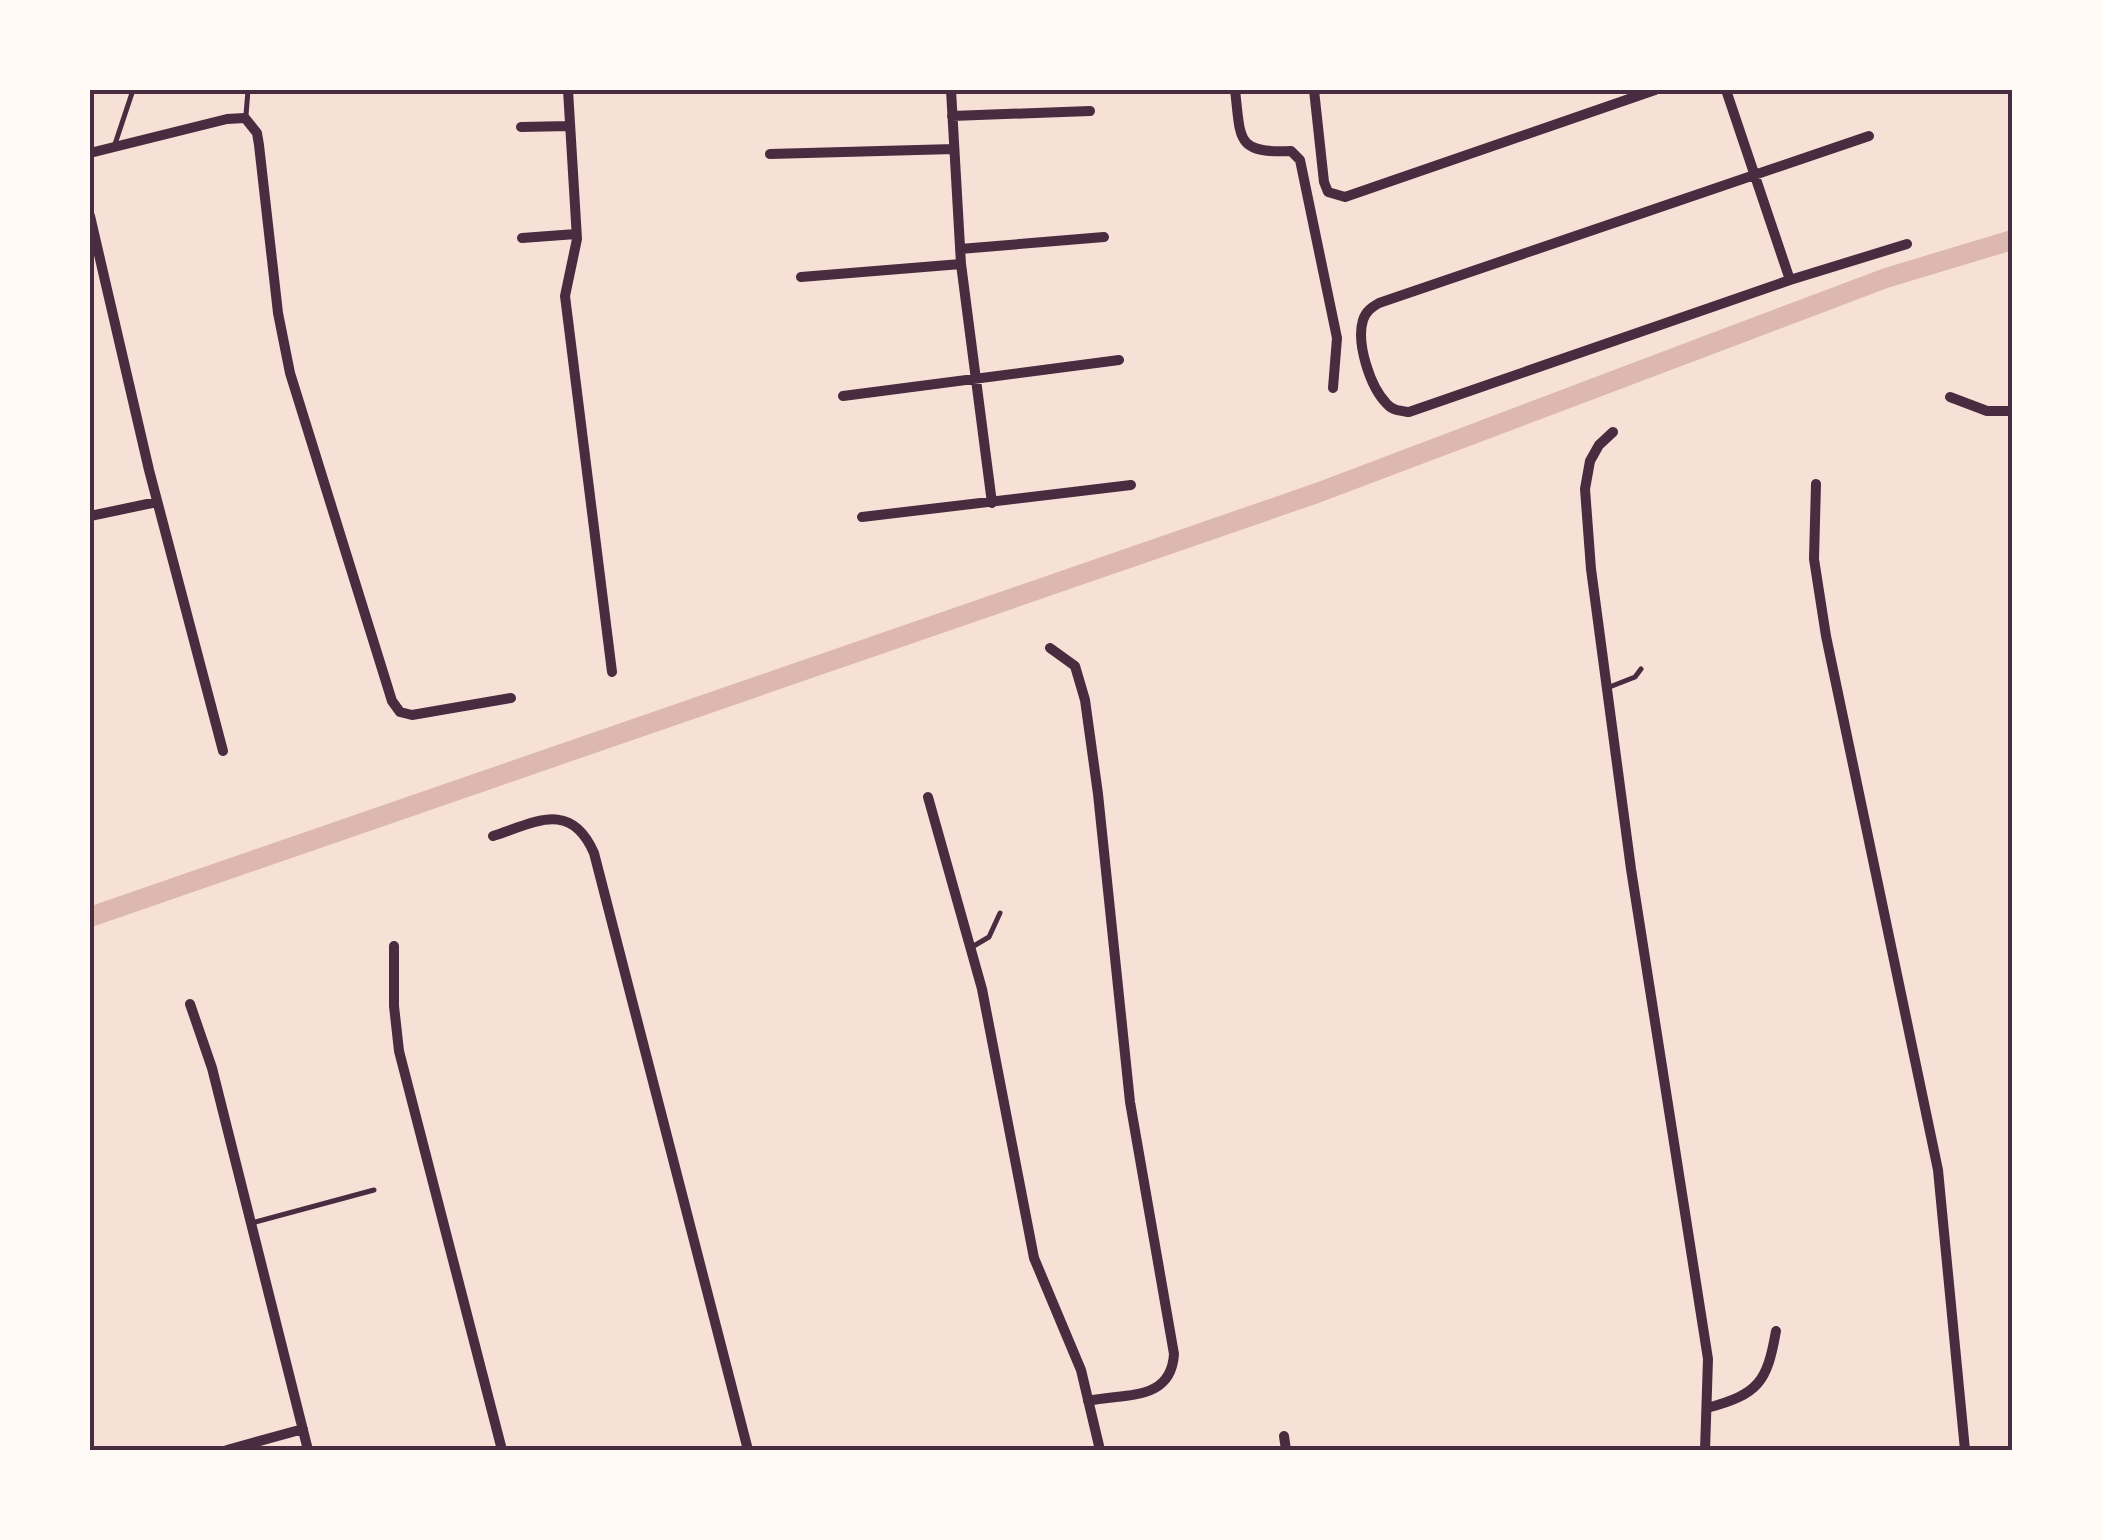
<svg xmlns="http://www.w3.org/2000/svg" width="2102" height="1540" viewBox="0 0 2102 1540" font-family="'Source Sans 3',sans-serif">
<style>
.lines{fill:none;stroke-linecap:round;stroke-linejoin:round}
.canal{stroke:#dcb8b0;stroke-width:20}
.service{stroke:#4a2c40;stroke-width:5}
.minor{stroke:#4a2c40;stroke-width:10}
.neatline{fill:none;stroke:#4a2c40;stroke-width:4}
</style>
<rect width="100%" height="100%" fill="#f7e1d7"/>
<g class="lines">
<path class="canal" d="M 90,917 L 1317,493 L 1886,278 L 2012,240"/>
<path class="service" d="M 246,115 L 248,90
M 115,144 L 133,90
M 1607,688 L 1635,677 L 1641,669
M 972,947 L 989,937 L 1000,913
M 252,1223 L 374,1190"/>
<path class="minor" d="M 568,90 L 577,239 L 565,296 L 612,672
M 951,90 L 961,264 L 992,503
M 1235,90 C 1241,139 1235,154 1291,151 L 1300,160 L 1337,338 L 1333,388
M 1314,90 L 1324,182 L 1328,192 L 1345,197 L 1655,90
M 1726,90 L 1790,280
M 952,116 L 1090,111
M 521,127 L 570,126
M 1869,136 L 1379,303 C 1372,307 1366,311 1363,320 C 1356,343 1370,387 1387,404 C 1393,411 1401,411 1409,412 L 1790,280 L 1907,244
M 90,153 L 227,119 L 245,118 L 257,133 L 259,145 L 278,313 L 290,373 L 392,701 L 400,712 L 412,715 L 511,698
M 770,154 L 954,149
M 90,216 L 149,470 L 223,751
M 522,238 L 576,234
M 960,249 L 1104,237
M 801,277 L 961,264
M 843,396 L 1119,360
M 1950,397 L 1987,411 L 2012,411
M 1613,432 L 1599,445 L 1590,461 L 1585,489 L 1591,569 L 1631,869 L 1708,1359 L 1705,1450
M 1816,484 L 1814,559 L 1826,636 L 1938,1170 L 1965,1450
M 90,516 L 157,502
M 862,517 L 1131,485
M 1050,648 L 1075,666 L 1085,700 L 1098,794 L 1130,1102 L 1174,1354 C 1171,1402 1125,1393 1088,1401
M 928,797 L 982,989 L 1034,1258 L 1081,1370 L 1100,1450
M 493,836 C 536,822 571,800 594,853 L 748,1450
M 394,946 L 394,1006 L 399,1051 L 502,1450
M 190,1004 L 212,1068 L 308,1450
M 1707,1408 C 1759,1394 1767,1382 1776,1331
M 1284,1436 L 1286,1450
M 227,1450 L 303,1429"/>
</g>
<rect width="2102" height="1540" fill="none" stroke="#fffaf5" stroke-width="185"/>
<rect x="92" y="92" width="1918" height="1356" class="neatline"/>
</svg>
